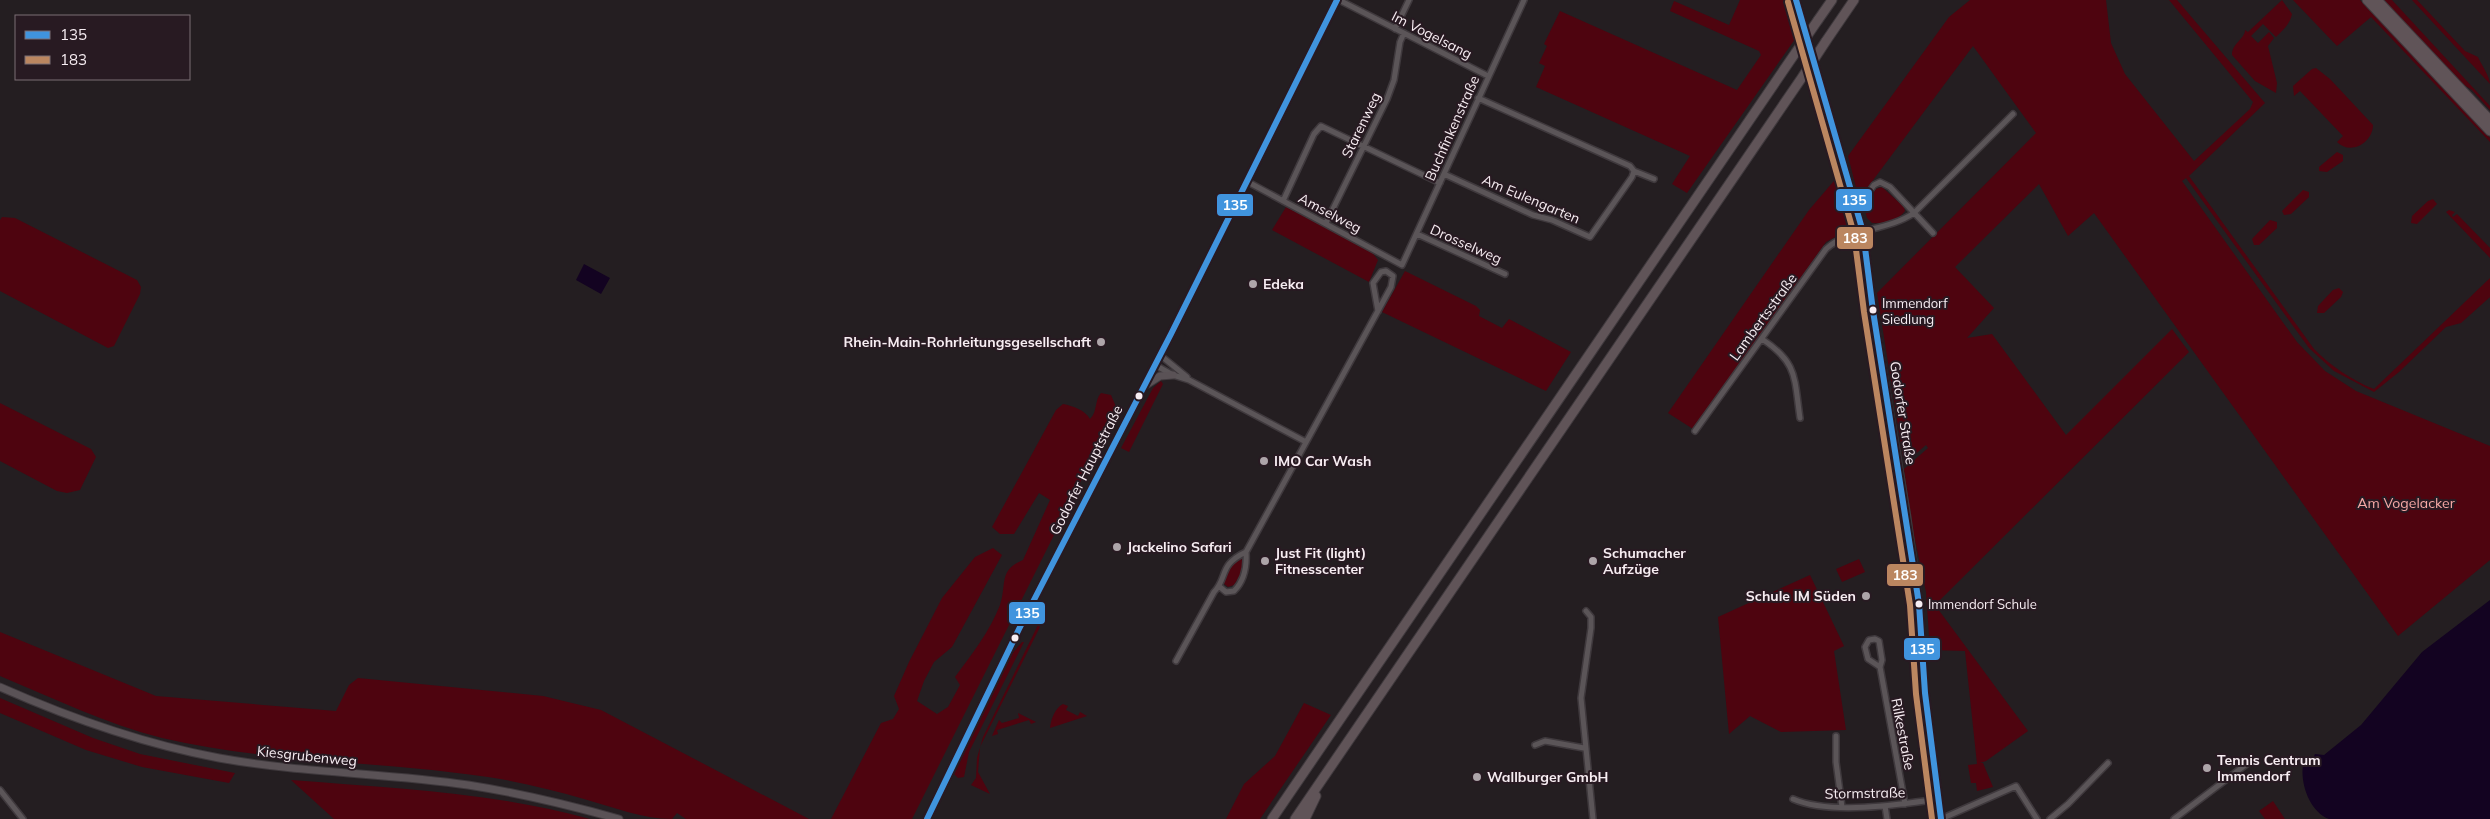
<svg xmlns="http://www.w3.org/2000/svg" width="2490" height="819" viewBox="0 0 2490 819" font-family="Mulish,sans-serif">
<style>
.green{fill:#4e040f}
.water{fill:#130321}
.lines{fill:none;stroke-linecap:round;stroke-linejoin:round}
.street-casing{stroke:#3f393d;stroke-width:8}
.secondary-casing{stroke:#3f393d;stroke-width:9}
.highway-casing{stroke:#3f393d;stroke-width:11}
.street{stroke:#5b5558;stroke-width:5}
.secondary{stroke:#5a5256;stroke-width:7}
.highway{stroke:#605458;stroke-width:9}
.highway-bridge-casing{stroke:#3f393d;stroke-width:11;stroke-linecap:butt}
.highway-bridge{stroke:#605458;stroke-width:9}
.bus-1-casing{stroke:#281a22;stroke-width:10}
.bus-2-casing{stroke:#281a22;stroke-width:10}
.bus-1{stroke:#4094de;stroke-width:6}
.bus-2{stroke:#bb8660;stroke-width:6}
.poi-dot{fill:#ada5a9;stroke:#281a22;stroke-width:2}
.bus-dot{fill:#f7edf2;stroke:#281a22;stroke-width:2}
.labels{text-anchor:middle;stroke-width:4;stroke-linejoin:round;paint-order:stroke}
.bus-label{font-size:13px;fill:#f7edf2;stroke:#281a22;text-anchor:start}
.street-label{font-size:14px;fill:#f7edf2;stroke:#281a22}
.poi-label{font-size:14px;font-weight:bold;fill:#f7edf2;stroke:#281a22;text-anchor:start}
.park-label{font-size:14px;fill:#f7a9a6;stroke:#281a22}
.line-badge{stroke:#281a22;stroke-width:2}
.badge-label{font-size:14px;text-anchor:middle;font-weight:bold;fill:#fff}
</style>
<rect width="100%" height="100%" fill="#241e21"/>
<path class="green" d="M 1740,0 L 1792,0 L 1800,32 L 1687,193 L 1672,184 L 1690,156 L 1536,87 L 1545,66 L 1539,63 L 1547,46 L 1544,44 L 1560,11 L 1737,90 L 1761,55 L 1759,51 L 1670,11 L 1674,1 L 1729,25 Z
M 1970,0 L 2106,0 L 2111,43 L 2125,74 L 2194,161 L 2250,109 L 2253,102 L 2169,0 L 2177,0 L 2265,103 L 2189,176 L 2314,349 C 2331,366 2351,380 2374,389 L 2490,278 L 2490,297 L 2461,323 L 2446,327 L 2399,372 L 2374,392 L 2334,371 L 2309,348 L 2186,178 L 2182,181 L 2297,342 L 2325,371 L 2356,391 L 2490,446 L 2490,560 L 2398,636 L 2094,213 L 2068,236 L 2039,184 L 1955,267 L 1994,308 L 1967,338 L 1992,334 L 2066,435 L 2172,329 L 2189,352 L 1935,605 L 2028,731 L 1986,761 L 1980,763 L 1983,763 L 1993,787 L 1977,791 L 1976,783 L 1971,783 L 1968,765 L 1977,764 L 1965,651 L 1930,650 L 1926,592 L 1914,535 L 1904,469 L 1928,448 L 1926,445 L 1911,458 L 1903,457 L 1877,293 L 2036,133 L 1973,46 L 1859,199 L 1848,156 L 1949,17 Z
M 2282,0 L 2292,14 C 2290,24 2283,30 2276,37 L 2263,24 L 2251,36 L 2258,43 L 2269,32 L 2274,38 L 2268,46 L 2277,83 L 2276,93 L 2255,81 L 2232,55 C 2232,43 2245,39 2245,30 L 2248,32 Z
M 2293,0 L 2360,0 L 2490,138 L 2490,142 L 2371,17 L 2337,46 Z
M 2383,0 L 2392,0 L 2490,106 L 2490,110 L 2472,90 L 2464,85 Z
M 2412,0 L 2417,0 L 2465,51 L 2478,57 C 2481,64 2490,77 2490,84 Z
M 2316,68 L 2330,79 L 2373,125 C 2373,142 2351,156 2337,142 L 2343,136 L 2300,91 L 2294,96 L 2293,86 L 2312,69 Z
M 2337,152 L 2343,155 L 2343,161 L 2327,172 L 2319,171 L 2319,167 Z
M 1839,175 L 1855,226 L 1826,242 L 1693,429 L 1668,413 L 1809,210 Z
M 1882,187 L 1904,207 L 1905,211 C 1899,220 1883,224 1872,223 L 1867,218 L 1864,206 L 1876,189 Z
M 2303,190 L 2309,192 L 2309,197 L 2291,214 L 2284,215 L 2282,211 Z
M 2433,199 L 2437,204 L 2417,224 L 2411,223 L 2412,216 L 2428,201 Z
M 1286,207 L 1371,251 L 1378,260 L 1369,282 L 1272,230 Z
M 2449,210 L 2455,212 L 2452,215 L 2453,217 L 2457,214 L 2490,248 L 2490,258 L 2446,212 Z
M 2,217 L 15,218 L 137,280 L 141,287 L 140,294 L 114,346 L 108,348 L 0,291 L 0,220 Z
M 2270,220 L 2277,222 L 2277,228 L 2259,245 L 2254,245 L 2252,239 Z
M 1405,271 L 1476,306 L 1480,310 L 1479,316 L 1502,328 L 1509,319 L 1571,352 L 1546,391 L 1382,312 Z
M 2339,288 L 2343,292 L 2341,297 L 2324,313 L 2317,313 L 2318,306 L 2333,290 Z
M 1161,381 L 1163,384 L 1129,452 L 1121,448 L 1153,388 Z
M 1101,393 L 1111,395 L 1117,409 L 912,819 L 831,819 L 881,723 L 893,719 L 899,709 L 894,696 L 909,662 L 942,598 L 975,557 L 993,548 L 1002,555 L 952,647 L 934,662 L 924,681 L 917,701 L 937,714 L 948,707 L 960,685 L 955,677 C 972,654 990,631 1000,605 C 1007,585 998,570 1023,560 L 1050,500 L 1039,493 L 1014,534 L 1000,534 L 992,527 L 1056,410 L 1063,404 C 1073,406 1085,410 1090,419 C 1098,411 1094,401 1101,393 Z
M 0,403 L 91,449 L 96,457 L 80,490 L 67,493 L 57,491 L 0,461 Z
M 1242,559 L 1243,570 L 1234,585 L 1228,587 L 1223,583 C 1225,573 1232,562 1242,559 Z
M 1859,559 L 1865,572 L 1842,582 L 1836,569 Z
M 1810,575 L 1844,646 L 1834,651 L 1846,730 L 1781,732 L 1750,716 L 1729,734 L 1718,617 Z
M 1038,625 L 1040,627 L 980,747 L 978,772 L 990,794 L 971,785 L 976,778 L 977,758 L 983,737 Z
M 0,632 L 156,696 L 336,711 L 349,685 L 358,678 L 543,696 L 601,710 L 809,819 L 686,819 L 677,813 L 672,819 C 642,819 613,807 584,799 C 553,790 520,782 488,777 C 380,761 270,763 162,738 C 106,724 53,698 0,676 Z
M 1022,642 L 1024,642 L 969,752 L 964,777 L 958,778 L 954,774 L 1011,655 Z
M 0,698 L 93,738 L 140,754 L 235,773 L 229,783 L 142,767 L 86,750 L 0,713 Z
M 1304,703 L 1331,715 L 1260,819 L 1226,819 L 1244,784 L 1275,756 Z
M 1063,704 L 1068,706 L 1066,710 L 1078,716 L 1080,712 L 1087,716 L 1050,728 C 1051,719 1055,708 1063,704 Z
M 1018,713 L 1036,722 L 1031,724 L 1029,720 L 997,730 L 998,734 L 992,736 L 999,720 L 1002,723 L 1019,718 Z
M 291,780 C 391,788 493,792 590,819 L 334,819 Z
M 2273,801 L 2285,819 L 2265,819 L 2259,811 Z"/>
<path class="water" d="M 584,264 L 610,278 L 601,294 L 576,280 Z
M 2490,600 L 2490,819 L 2329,819 C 2310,812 2300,784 2303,765 L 2310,764 L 2315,754 L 2324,755 L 2361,725 L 2422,652 Z"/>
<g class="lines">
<defs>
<path id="street" d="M 1339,0 L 1488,76
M 1395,29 L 1409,0
M 1478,98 L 1630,166 L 1634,171 L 1654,179
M 1444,174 L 1533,215 L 1552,220 L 1590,237 L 1632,177 L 1634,171
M 1248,182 L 1402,265 L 1524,0
M 1283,201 L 1314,134 L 1321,126 L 1440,183
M 1856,210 L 1874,185 L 1880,182 L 1890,187 L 1933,233
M 1326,223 L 1387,99 L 1394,80 L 1400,42 L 1404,33
M 1417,234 L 1505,274
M 1762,339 C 1798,363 1794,377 1800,418
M 1160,355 L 1187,377
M 1155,365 L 1173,375 L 1189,380 L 1306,442
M 1695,431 L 1826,249 C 1850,227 1886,232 1914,213 L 2013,114
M 1220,587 L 1226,592 L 1234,591 C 1244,581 1247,567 1246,552 L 1391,287 L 1393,276 L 1386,271 L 1381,272 L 1373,283 L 1378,311
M 1586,611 L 1591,617 L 1591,628 L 1581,698 L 1593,819
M 1176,661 L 1214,592 C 1228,578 1218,565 1246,552
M 1880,667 L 1868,659 L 1865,647 L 1869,640 L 1875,639 L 1879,641 L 1882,660 L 1880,667 L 1905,804
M 1836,736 L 1836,762 L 1842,807
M 1535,745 L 1545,741 L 1584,748
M 0,790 L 23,819
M 1793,799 C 1830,815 1898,805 1938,799
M 1885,806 L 1887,819
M 1941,819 L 2016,786 L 2037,819
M 2050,819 L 2068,804 L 2108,763
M 2174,819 L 2252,760"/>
<path id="secondary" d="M 1796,0 L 1863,232 L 1873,311 L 1907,517 L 1919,604 L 1925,693 L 1941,819
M 1146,385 L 1160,376 L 1173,375
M 0,687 C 70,718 144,744 219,758 C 301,773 385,773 468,785 C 519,793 569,805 619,819
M 927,819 L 1019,629 L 1171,334 L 1337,0"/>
<path id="highway" d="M 2367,0 L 2490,131
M 2377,0 L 2490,120
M 1818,20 L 1832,0
M 1826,41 L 1854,0
M 1272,819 L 1796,52
M 1295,819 L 1803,76
M 1305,819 L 1316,796"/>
</defs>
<use href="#street" class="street-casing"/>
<use href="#secondary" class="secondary-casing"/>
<use href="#highway" class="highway-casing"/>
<use href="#street" class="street"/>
<use href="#secondary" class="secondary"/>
<use href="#highway" class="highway"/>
<defs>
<path id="highway-bridge" d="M 1796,52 L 1818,20
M 1803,76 L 1826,41"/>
</defs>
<use href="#highway-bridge" class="highway-bridge-casing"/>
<use href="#highway-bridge" class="highway-bridge"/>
<defs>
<path id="bus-1" d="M 1796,0 L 1863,232 L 1873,311 L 1919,604 L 1925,693 L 1941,819
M 927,819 L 1019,629 L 1171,334 L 1337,0"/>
<path id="bus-2" d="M 1788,2 L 1854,234 L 1864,312 L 1910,605 L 1916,694 L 1932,819"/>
</defs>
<use href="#bus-1" class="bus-1-casing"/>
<use href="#bus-2" class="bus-2-casing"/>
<use href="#bus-1" class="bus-1"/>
<use href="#bus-2" class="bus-2"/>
</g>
<g class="poi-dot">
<circle cx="1253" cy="284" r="5"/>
<circle cx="1101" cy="342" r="5"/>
<circle cx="1264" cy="461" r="5"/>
<circle cx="1117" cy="547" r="5"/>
<circle cx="1265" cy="561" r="5"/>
<circle cx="1593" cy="561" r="5"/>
<circle cx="1866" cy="596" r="5"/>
<circle cx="2207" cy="768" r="5"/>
<circle cx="1477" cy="777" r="5"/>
</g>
<g class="bus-dot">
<circle cx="1873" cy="310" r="4.5"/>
<circle cx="1139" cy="396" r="4.5"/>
<circle cx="1919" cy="604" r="4.5"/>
<circle cx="1015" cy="638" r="4.5"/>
</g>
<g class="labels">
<g class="bus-label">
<text x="1882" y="308">Immendorf<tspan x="1882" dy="16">Siedlung</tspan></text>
<text x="1928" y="609">Immendorf Schule</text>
</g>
<g class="street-label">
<text transform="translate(1432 35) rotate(27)" y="5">Im Vogelsang</text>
<text transform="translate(1361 125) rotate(-64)" y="5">Starenweg</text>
<text transform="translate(1452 128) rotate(-66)" y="5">Buchfinkenstraße</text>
<text transform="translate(1531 199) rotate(23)" y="5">Am Eulengarten</text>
<text transform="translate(1330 213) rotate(28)" y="5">Amselweg</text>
<text transform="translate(1466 244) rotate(24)" y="5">Drosselweg</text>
<text transform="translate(1763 317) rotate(-54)" y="5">Lambertsstraße</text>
<text transform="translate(1903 413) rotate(81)" y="5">Godorfer Straße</text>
<text transform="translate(1086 470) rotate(-63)" y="5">Godorfer Hauptstraße</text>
<text transform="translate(1903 734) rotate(79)" y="5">Rilkestraße</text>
<text transform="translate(307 756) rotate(6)" y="5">Kiesgrubenweg</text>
<text transform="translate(1865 793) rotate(-1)" y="5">Stormstraße</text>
</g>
<g class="poi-label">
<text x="1263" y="289">Edeka</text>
<text x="1091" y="347" text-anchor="end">Rhein-Main-Rohrleitungsgesellschaft</text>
<text x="1274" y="466">IMO Car Wash</text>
<text x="1127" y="552">Jackelino Safari</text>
<text x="1275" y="558">Just Fit (light)<tspan x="1275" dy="16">Fitnesscenter</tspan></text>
<text x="1603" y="558">Schumacher<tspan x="1603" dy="16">Aufzüge</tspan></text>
<text x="1856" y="601" text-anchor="end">Schule IM Süden</text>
<text x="2217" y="765">Tennis Centrum<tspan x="2217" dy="16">Immendorf</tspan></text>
<text x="1487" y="782">Wallburger GmbH</text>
</g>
<g class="park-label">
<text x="2406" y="508">Am Vogelacker</text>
</g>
</g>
<g class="line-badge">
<rect x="1835" y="188" width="38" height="24" rx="5" fill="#4094de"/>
<rect x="1216" y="193" width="38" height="24" rx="5" fill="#4094de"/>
<rect x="1836" y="226" width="38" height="24" rx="5" fill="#bb8660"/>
<rect x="1886" y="563" width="38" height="24" rx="5" fill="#bb8660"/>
<rect x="1008" y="601" width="38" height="24" rx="5" fill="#4094de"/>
<rect x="1903" y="637" width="38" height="24" rx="5" fill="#4094de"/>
</g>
<g class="badge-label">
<text x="1854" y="205">135</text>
<text x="1235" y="210">135</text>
<text x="1855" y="243">183</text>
<text x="1905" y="580">183</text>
<text x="1027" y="618">135</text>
<text x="1922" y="654">135</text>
</g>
<rect x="15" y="15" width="175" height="65" fill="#281a22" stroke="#7b6e75"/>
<rect x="25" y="31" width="25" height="8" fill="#4094de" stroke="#7b6e75"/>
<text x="60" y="40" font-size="15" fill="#f7edf2">135</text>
<rect x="25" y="56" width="25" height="8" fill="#bb8660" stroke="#7b6e75"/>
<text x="60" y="65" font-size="15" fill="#f7edf2">183</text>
</svg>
